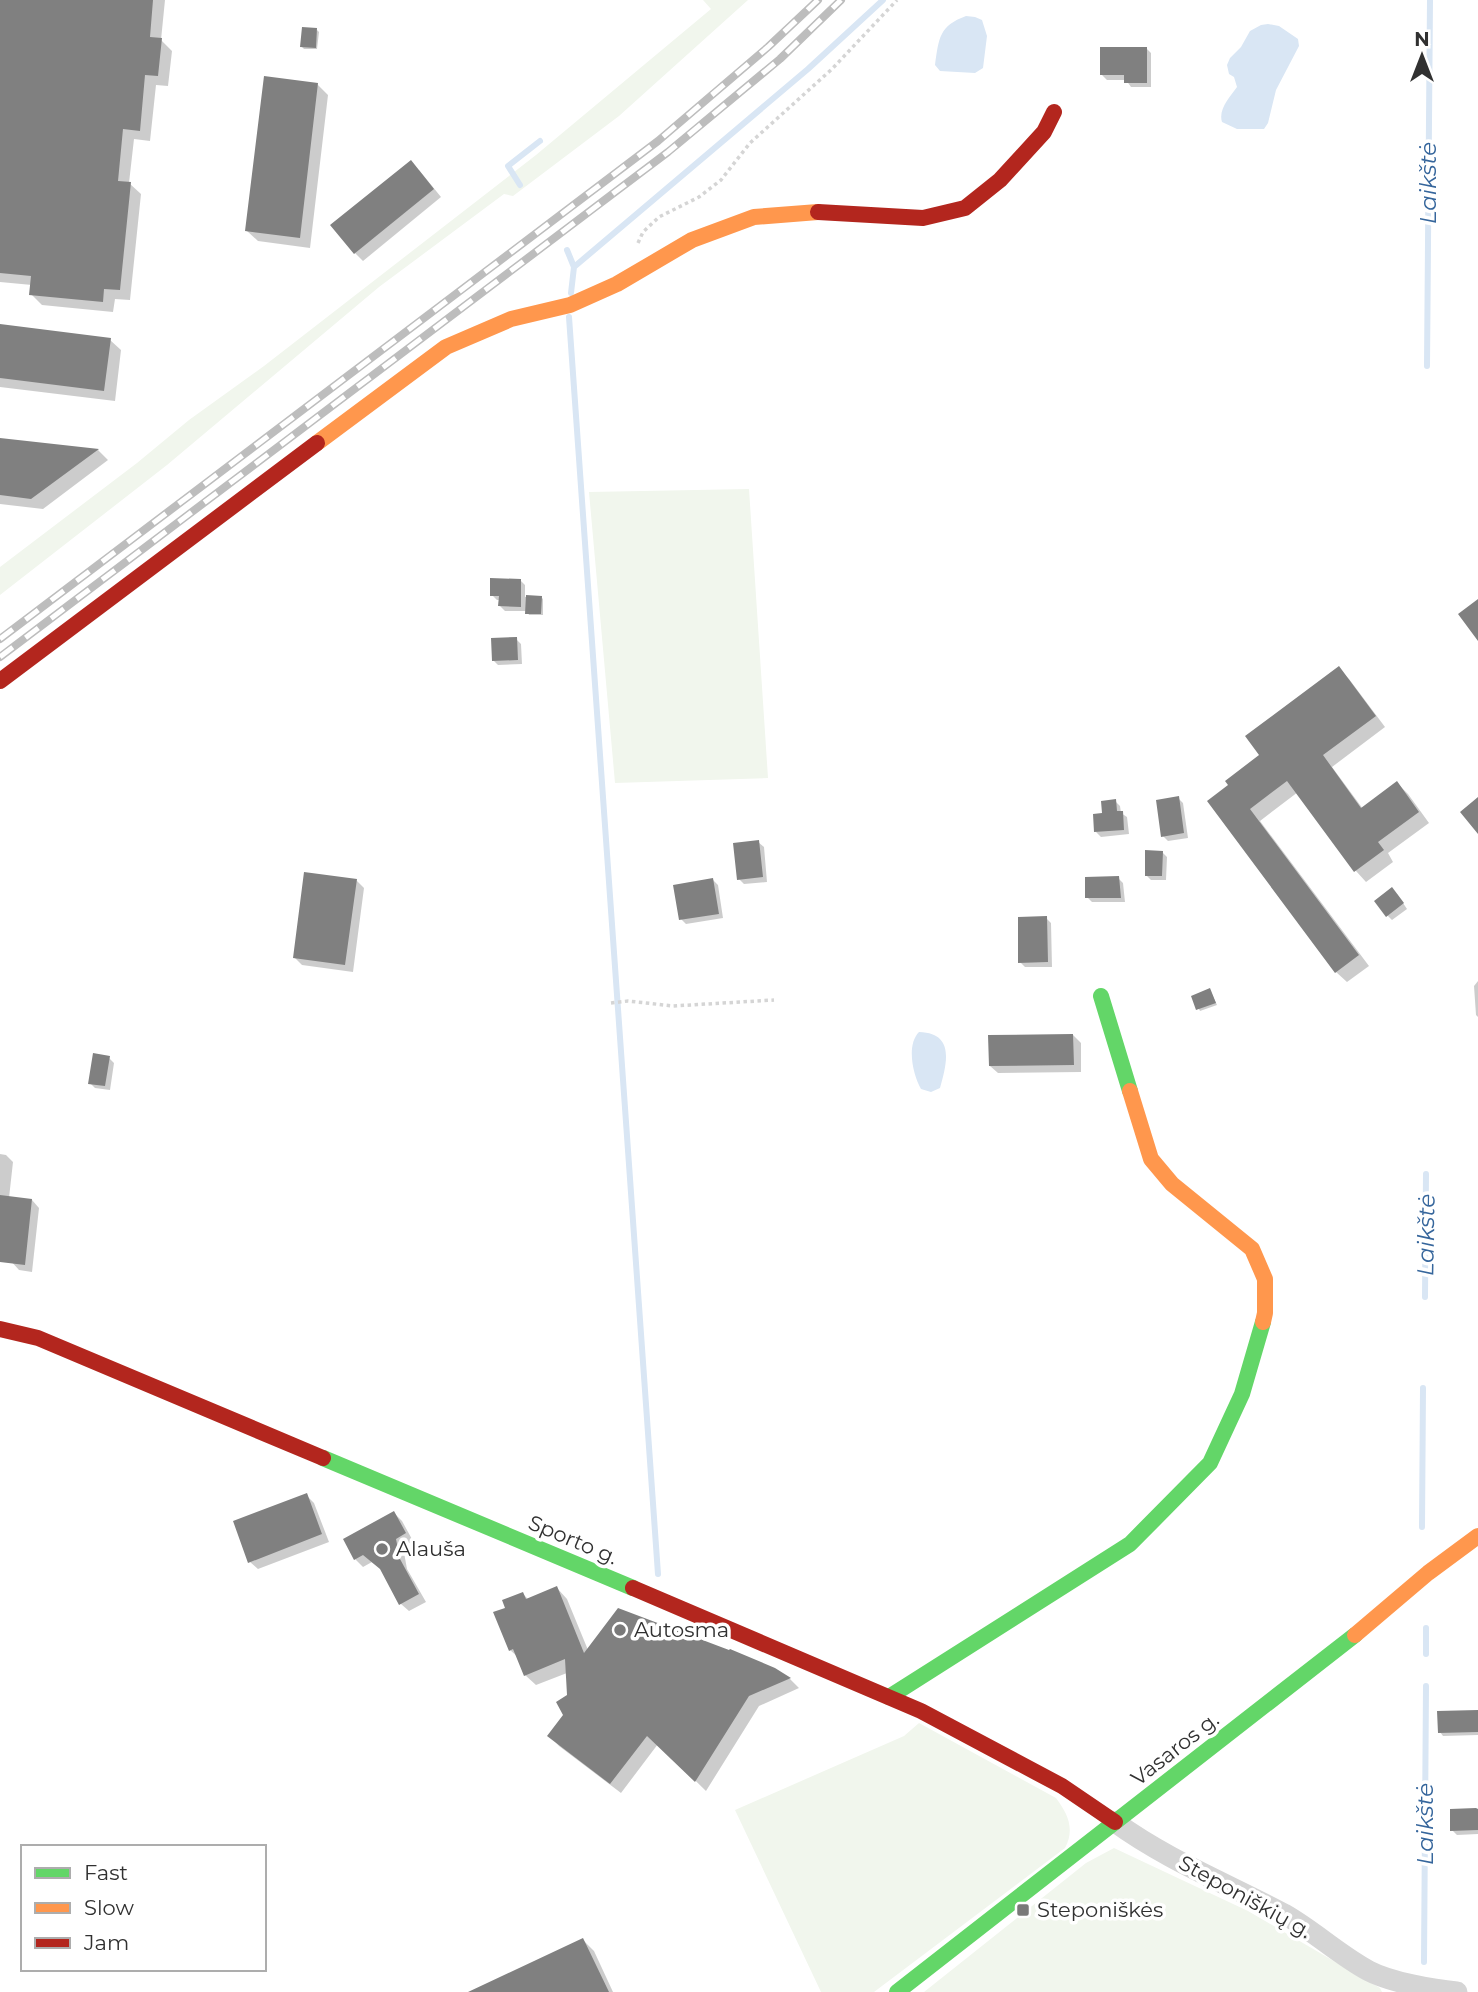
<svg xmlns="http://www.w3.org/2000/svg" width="1478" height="1992" viewBox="0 0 1478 1992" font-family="Montserrat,sans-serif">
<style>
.green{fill:#f1f6ed}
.water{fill:#d9e6f4}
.shadow{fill:#0003}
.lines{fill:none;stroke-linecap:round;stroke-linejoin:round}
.stream{stroke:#d9e6f4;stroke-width:6}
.building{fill:#808080}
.path{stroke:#d5d5d5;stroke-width:3.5;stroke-dasharray:3.5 3.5;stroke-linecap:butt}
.street{stroke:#d5d5d5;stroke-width:21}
.fast{stroke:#63d668;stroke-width:16}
.slow{stroke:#ff974d;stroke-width:16}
.jam{stroke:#b3261e;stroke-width:16}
.rail-casing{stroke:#bdbdbd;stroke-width:8}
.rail{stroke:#fff;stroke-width:5;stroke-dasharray:16;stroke-linecap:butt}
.poi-dot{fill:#797979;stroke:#fff;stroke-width:2.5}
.labels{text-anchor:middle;stroke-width:7;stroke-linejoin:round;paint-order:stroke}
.street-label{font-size:21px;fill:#313131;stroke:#fff}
.poi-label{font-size:21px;fill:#313131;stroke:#fff;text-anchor:start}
.water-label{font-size:23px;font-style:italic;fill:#36669c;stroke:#fff}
</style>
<rect width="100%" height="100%" fill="#fff"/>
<path class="green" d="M 703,0 L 748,0 L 619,116 L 513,196 L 504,194 L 379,287 L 167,465 L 0,595 L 0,567 L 137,463 L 189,420 L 264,366 L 536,155 L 711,9 Z
M 749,489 L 768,778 L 615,783 L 589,492 Z
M 919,1723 L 1056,1798 C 1068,1814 1075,1829 1065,1848 L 874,1992 L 821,1992 L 735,1810 L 904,1736 Z
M 1114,1848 L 1248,1911 L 1380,1988 L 1382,1992 L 924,1992 L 1086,1863 Z"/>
<path class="water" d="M 966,16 L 975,17 L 982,20 L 987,36 L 983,68 L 975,73 L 940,71 L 935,65 C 939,38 939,26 966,16 Z
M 1268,24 L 1279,26 L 1298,39 L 1299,46 L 1276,90 L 1268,123 L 1264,129 L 1237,129 L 1222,122 C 1218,109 1230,97 1237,87 L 1234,77 L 1229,74 L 1227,65 L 1230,58 L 1241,47 L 1250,31 L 1261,25 Z
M 919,1032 C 955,1033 947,1063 940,1088 L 931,1092 L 921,1089 C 913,1075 906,1045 919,1032 Z"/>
<path class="shadow" d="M 0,0 L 165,0 L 161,40 L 172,51 L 168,86 L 156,85 L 150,141 L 134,139 L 129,183 L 141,194 L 130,300 L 115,299 L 113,312 L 42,305 L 31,294 L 32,285 L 0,282 Z
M 317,30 L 319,32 L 317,49 L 304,49 L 302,47 Z
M 1146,48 L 1151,53 L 1151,87 L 1131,87 L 1126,80 L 1107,80 L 1102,75 Z
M 317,84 L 328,95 L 310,248 L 258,241 L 247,231 Z
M 419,170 L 441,197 L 363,261 L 355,253 Z
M 0,326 L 110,340 L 121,350 L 115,401 L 0,387 Z
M 0,440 L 98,450 L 108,460 L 43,509 L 0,504 Z
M 520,580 L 525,585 L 525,597 L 541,597 L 543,599 L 543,615 L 529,615 L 527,611 L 505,611 L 500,606 L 500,600 L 497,600 L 492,595 Z
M 516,639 L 521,644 L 522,664 L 498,665 L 493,660 Z
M 1339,669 L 1349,679 L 1385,727 L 1332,767 L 1363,809 L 1397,783 L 1408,794 L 1429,823 L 1388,853 L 1393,862 L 1366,882 L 1356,871 L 1298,792 L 1260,821 L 1369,966 L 1347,982 L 1336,972 L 1230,785 L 1262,756 Z
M 1178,798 L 1183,803 L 1188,838 L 1168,841 L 1163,836 Z
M 1115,801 L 1120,806 L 1121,813 L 1127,817 L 1129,834 L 1101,837 L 1096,832 L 1104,815 Z
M 758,842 L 764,847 L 767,882 L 744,884 L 739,879 Z
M 1162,852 L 1167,857 L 1166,880 L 1151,880 L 1146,875 Z
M 1118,878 L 1123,883 L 1125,902 L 1092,902 L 1087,897 Z
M 356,880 L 364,888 L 353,972 L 302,965 L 294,957 Z
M 713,880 L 718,885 L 723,918 L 686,924 L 681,919 Z
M 1397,894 L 1407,909 L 1392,920 L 1387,915 Z
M 1046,918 L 1051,923 L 1052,967 L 1025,967 L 1020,962 Z
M 1478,981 L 1478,1017 L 1476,1015 L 1474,986 Z
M 1210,990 L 1217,1005 L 1200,1011 L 1193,997 Z
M 1073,1035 L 1081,1043 L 1081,1072 L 998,1073 L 990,1066 Z
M 109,1058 L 114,1063 L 110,1090 L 95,1088 L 90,1083 Z
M 0,1154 L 6,1155 L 13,1162 L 9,1198 L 32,1200 L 39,1208 L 32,1272 L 19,1270 L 0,1249 Z
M 306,1495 L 314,1503 L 329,1542 L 258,1569 L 250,1562 Z
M 394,1513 L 402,1521 L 413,1541 L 403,1547 L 407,1569 L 426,1602 L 409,1611 L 401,1604 L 383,1570 L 372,1562 L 363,1567 L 355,1559 L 345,1540 Z
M 557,1588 L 567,1599 L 588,1650 L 774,1670 L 790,1679 L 799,1688 L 759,1706 L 706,1791 L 658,1744 L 621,1793 L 559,1746 L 549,1735 L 565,1715 L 568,1696 L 567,1673 L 536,1685 L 525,1675 L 519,1658 L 510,1650 L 507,1609 L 523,1594 L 529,1600 Z
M 1478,1712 L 1478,1735 L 1443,1736 L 1440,1732 Z
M 1478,1810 L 1478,1834 L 1457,1835 L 1452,1830 Z
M 583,1940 L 594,1951 L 613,1992 L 473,1992 Z"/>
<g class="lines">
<path class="stream" d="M 520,185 L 508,166 L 540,141
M 567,250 L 574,267 L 571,293
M 574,267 L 808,69 L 883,0
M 569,317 L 658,1574
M 1427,366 L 1430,0
M 1425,1297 L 1426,1174
M 1422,1527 L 1423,1388
M 1426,1628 L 1426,1654
M 1424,1962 L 1426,1686"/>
</g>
<path class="building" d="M 0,0 L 153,0 L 150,37 L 162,38 L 158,76 L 145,75 L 140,131 L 123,129 L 118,181 L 131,182 L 120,290 L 104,289 L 103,302 L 29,295 L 31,276 L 0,273 Z
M 302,27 L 317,28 L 316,48 L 300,47 Z
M 1100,47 L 1147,47 L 1147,83 L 1124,83 L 1124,75 L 1100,75 Z
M 264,76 L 318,83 L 300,238 L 245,231 Z
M 411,160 L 434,189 L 354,254 L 330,225 Z
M 0,324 L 111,338 L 104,391 L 0,378 Z
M 0,438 L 99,449 L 31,499 L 0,495 Z
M 490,578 L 521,579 L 521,607 L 498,606 L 499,596 L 490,596 Z
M 526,595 L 542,596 L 541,614 L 525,614 Z
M 1478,599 L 1478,641 L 1458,614 Z
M 517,637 L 518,660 L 492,661 L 491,638 Z
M 1339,666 L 1376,716 L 1323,755 L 1361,808 L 1397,781 L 1419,812 L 1378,842 L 1384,850 L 1354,872 L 1287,781 L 1250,809 L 1359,955 L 1335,973 L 1207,801 L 1228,785 L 1225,781 L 1259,755 L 1245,736 Z
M 1179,796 L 1184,833 L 1161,837 L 1156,800 Z
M 1478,797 L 1478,834 L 1460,812 Z
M 1116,799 L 1117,811 L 1123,811 L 1124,830 L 1094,832 L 1093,814 L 1102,813 L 1101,801 Z
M 759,840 L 763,877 L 737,880 L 733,843 Z
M 1145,850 L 1163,851 L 1162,876 L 1145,876 Z
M 304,872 L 357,879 L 345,965 L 293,958 Z
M 1119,876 L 1121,898 L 1085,898 L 1085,877 Z
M 713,878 L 719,914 L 679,920 L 673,885 Z
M 1392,887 L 1404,903 L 1386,917 L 1374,901 Z
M 1047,916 L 1048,962 L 1018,963 L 1018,917 Z
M 1210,988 L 1216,1003 L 1196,1010 L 1191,996 Z
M 1073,1034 L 1074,1065 L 989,1066 L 988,1035 Z
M 93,1053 L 110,1056 L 105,1086 L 88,1084 Z
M 0,1195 L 32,1199 L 25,1265 L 0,1262 Z
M 307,1493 L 322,1534 L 248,1563 L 233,1521 Z
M 394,1511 L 406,1533 L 396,1539 L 400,1559 L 419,1594 L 399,1605 L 380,1569 L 363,1555 L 354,1560 L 343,1539 Z
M 557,1586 L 584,1653 L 618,1608 L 729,1650 L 730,1649 L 775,1668 L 791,1678 L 749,1696 L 695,1782 L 647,1736 L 610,1784 L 547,1736 L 563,1715 L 556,1702 L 567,1695 L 565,1659 L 524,1676 L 513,1649 L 509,1651 L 493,1612 L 505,1608 L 502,1600 L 523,1592 L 526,1599 Z
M 1478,1710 L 1478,1732 L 1438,1733 L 1437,1711 Z
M 1476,1808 L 1478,1809 L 1478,1830 L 1450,1831 L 1450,1809 Z
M 583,1938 L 609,1992 L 468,1992 Z"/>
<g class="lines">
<path class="path" d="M 638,243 L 643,232 L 659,217 L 699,197 L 721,180 L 750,143 L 832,69 L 897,0
M 611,1003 L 628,1001 L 673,1006 L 774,1000"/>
<path class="street" d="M 1115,1822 C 1167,1860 1228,1884 1284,1914 C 1314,1931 1339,1955 1369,1971 C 1390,1982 1433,1990 1457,1992"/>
<path class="fast" d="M 1101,996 L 1130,1091
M 323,1458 L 633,1588
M 889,1697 L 1130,1544 L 1210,1463 L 1242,1394 L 1263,1322
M 897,1992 L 1355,1635"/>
<path class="slow" d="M 317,443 L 446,347 L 511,319 L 570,305 L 617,284 L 692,240 L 754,217 L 818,212
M 1130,1091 L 1151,1159 L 1172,1184 L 1252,1249 L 1265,1279 L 1265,1313 L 1263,1322
M 1355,1635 L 1428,1573 L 1478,1536"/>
<path class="jam" d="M 818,212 L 923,218 L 965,208 L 1000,180 L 1044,132 L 1054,112
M 0,681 L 317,443
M 0,1329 L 38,1338 L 323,1458
M 633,1588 L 921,1711 L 1062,1786 L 1115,1822"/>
<defs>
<path id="rail" d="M 0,639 L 658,141 L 768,47 L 818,0
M 0,657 L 668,152 L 780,59 L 841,0"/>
</defs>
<use href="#rail" class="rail-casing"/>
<use href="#rail" class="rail"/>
</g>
<g class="poi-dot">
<circle cx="382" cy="1549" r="7"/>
<circle cx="620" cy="1630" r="7"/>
<rect x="1016" y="1903" width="14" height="14" rx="3.5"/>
</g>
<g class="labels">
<g class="street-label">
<text transform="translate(573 1540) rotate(23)" y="7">Sporto g.</text>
<text transform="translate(1175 1749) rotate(-38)" y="7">Vasaros g.</text>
<text transform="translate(1245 1897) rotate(29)" y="7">Steponiškių g.</text>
</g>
<g class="poi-label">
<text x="396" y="1556">Alauša</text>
<text x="634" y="1637">Autosma</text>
<text x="1037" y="1917">Steponiškės</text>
</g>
<g class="water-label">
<text transform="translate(1428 183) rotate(-90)" y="8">Laikštė</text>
<text transform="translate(1426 1235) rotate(-89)" y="8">Laikštė</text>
<text transform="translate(1425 1824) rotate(-90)" y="8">Laikštė</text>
</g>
</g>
<rect x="21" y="1845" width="245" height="126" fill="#ffffff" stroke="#adadad" stroke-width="2"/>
<rect x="35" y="1868" width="35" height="10" fill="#63d668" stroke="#adadad" stroke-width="2"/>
<text x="84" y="1880" font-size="21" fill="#313131">Fast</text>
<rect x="35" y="1903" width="35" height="10" fill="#ff974d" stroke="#adadad" stroke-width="2"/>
<text x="84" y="1915" font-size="21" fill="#313131">Slow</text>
<rect x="35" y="1938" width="35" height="10" fill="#b3261e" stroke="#adadad" stroke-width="2"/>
<text x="84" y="1950" font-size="21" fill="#313131">Jam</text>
<g transform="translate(1422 56)" stroke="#ffffff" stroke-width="5" paint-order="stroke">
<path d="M0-5L12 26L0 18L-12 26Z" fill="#313131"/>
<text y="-10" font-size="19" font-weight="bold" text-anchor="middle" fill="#313131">N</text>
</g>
</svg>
